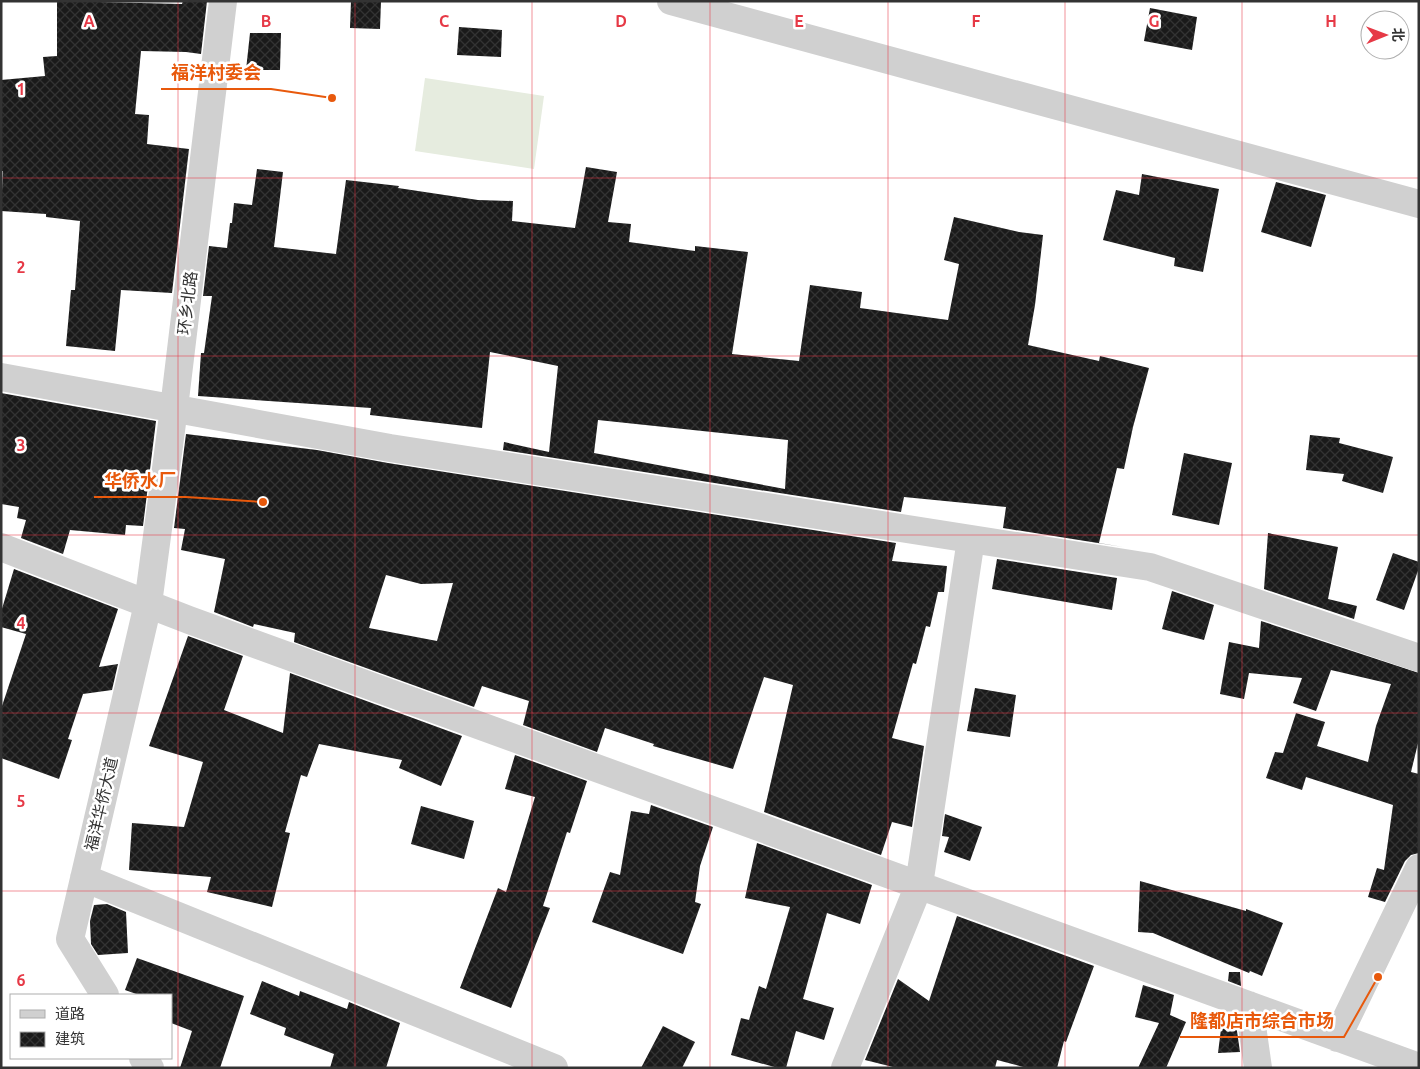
<svg xmlns="http://www.w3.org/2000/svg" width="1420" height="1069" viewBox="0 0 1420 1069" font-family="Ubuntu,'Noto Sans SC',sans-serif">
<style>
.garden{fill:#e6ecdf}
.building{fill:url(#building-cross-hatch);fill-rule:evenodd}
.lines{fill:none;stroke-linecap:round;stroke-linejoin:round}
.minor{stroke:#d0d0d0;stroke-width:28}
.grid{fill:none;stroke:#e63946;stroke-width:1;stroke-opacity:0.55}
.labels{text-anchor:middle;stroke-width:5;stroke-linejoin:round;paint-order:stroke}
.street-label{font-size:16px;fill:#333;stroke:#fff}
.grid-label{font-size:16px;text-anchor:middle;font-weight:bold;fill:#e63946;stroke:#fff;stroke-width:5;stroke-linejoin:round;paint-order:stroke}
.leader{fill:none;stroke:#e8590c;stroke-width:2}
.callout-dot{fill:#e8590c;stroke:#fff;stroke-width:2}
.callout-label{font-size:18px;text-anchor:middle;font-weight:bold;fill:#e8590c;stroke:#fff;stroke-width:5;stroke-linejoin:round;paint-order:stroke}
</style>
<defs>
<pattern id="building-cross-hatch" width="8" height="8" patternUnits="userSpaceOnUse" patternTransform="scale(1.25)"><rect width="8" height="8" fill="#1a1a1a"/><path d="M0 0l8 8M0 8l8-8" fill="none" stroke="#333"/></pattern>
</defs>
<rect width="100%" height="100%" fill="#fff"/>
<path class="garden" d="M 425,78 L 544,96 L 534,169 L 415,151 Z"/>
<path class="building" d="M 57,1 L 182,4 L 183,1 L 207,1 L 201,54 L 186,52 L 141,51 L 135,114 L 149,115 L 147,144 L 189,149 L 172,293 L 121,290 L 115,351 L 66,346 L 71,290 L 75,290 L 80,221 L 46,217 L 46,214 L 1,211 L 3,171 L 1,171 L 1,80 L 45,76 L 43,57 L 57,56 Z
M 351,1 L 381,1 L 380,29 L 350,28 Z
M 1150,8 L 1197,17 L 1192,50 L 1144,41 Z
M 459,27 L 502,30 L 501,57 L 457,55 Z
M 250,33 L 281,33 L 280,70 L 246,70 Z
M 586,167 L 617,172 L 608,222 L 631,224 L 629,242 L 695,251 L 695,246 L 748,252 L 732,354 L 799,361 L 810,285 L 862,292 L 860,308 L 948,320 L 959,264 L 944,260 L 954,217 L 1019,232 L 1043,235 L 1035,305 L 1028,345 L 1099,361 L 1100,356 L 1149,368 L 1133,427 L 1124,469 L 1117,468 L 1099,543 L 1123,547 L 1003,528 L 1006,507 L 904,497 L 901,512 L 503,450 L 504,442 L 549,452 L 558,366 L 490,352 L 482,428 L 370,415 L 371,408 L 198,396 L 201,353 L 204,353 L 212,296 L 203,296 L 209,246 L 227,248 L 230,223 L 232,223 L 234,203 L 252,205 L 257,169 L 283,172 L 274,247 L 336,254 L 346,180 L 399,186 L 398,188 L 478,200 L 513,201 L 512,221 L 575,228 ZM 598,420 L 788,440 L 785,489 L 594,453 Z
M 1142,174 L 1219,189 L 1203,272 L 1174,266 L 1175,258 L 1103,240 L 1116,190 L 1139,195 Z
M 1276,182 L 1326,195 L 1311,247 L 1261,232 Z
M 1,393 L 156,421 L 143,526 L 126,525 L 125,535 L 70,530 L 63,554 L 21,538 L 26,520 L 17,518 L 19,507 L 1,504 Z
M 186,434 L 317,450 L 388,463 L 896,543 L 892,561 L 947,566 L 944,592 L 938,592 L 930,627 L 926,626 L 916,664 L 913,663 L 892,738 L 924,746 L 912,827 L 892,822 L 881,855 L 764,812 L 793,685 L 764,677 L 733,769 L 653,746 L 654,744 L 605,728 L 597,752 L 523,725 L 529,701 L 482,686 L 474,707 L 294,642 L 295,633 L 254,624 L 253,627 L 214,612 L 225,559 L 181,550 L 185,529 L 174,528 ZM 386,575 L 421,584 L 453,583 L 437,641 L 369,628 Z
M 1310,435 L 1340,438 L 1339,443 L 1393,457 L 1383,493 L 1342,481 L 1344,474 L 1306,470 Z
M 1184,453 L 1232,463 L 1219,525 L 1172,515 Z
M 1268,533 L 1338,547 L 1328,599 L 1357,606 L 1354,619 L 1264,589 Z
M 1393,553 L 1419,562 L 1419,568 L 1404,610 L 1376,600 Z
M 997,559 L 1117,578 L 1112,610 L 992,589 Z
M 14,569 L 118,609 L 99,667 L 118,664 L 112,690 L 83,694 L 68,739 L 72,740 L 59,779 L 1,758 L 1,709 L 26,634 L 1,627 L 1,612 Z
M 1172,591 L 1214,605 L 1204,640 L 1162,629 Z
M 1261,621 L 1419,673 L 1419,739 L 1411,772 L 1419,774 L 1419,853 L 1411,855 L 1405,861 L 1385,902 L 1368,897 L 1377,868 L 1384,870 L 1393,805 L 1306,777 L 1302,790 L 1266,778 L 1275,752 L 1283,753 L 1296,713 L 1325,722 L 1317,746 L 1368,762 L 1376,726 L 1391,684 L 1331,670 L 1316,711 L 1293,703 L 1302,678 L 1249,673 L 1244,699 L 1220,694 L 1229,642 L 1259,648 Z
M 188,636 L 243,656 L 224,710 L 283,733 L 290,673 L 462,736 L 441,786 L 399,768 L 402,760 L 319,744 L 307,777 L 301,775 L 285,832 L 290,833 L 272,907 L 207,892 L 211,877 L 129,870 L 132,823 L 184,827 L 203,762 L 149,746 Z
M 975,688 L 1016,695 L 1010,737 L 967,731 Z
M 515,755 L 587,781 L 570,833 L 567,832 L 543,906 L 550,908 L 511,1008 L 460,988 L 498,888 L 506,892 L 535,797 L 505,789 Z
M 651,805 L 713,827 L 700,866 L 695,902 L 701,904 L 683,954 L 592,922 L 610,872 L 620,875 L 631,811 L 649,814 Z
M 421,806 L 474,821 L 464,859 L 411,844 Z
M 945,814 L 982,827 L 970,861 L 944,852 L 949,837 L 942,836 Z
M 757,843 L 872,885 L 860,924 L 827,913 L 803,999 L 834,1008 L 824,1040 L 796,1031 L 786,1068 L 778,1068 L 731,1055 L 741,1018 L 749,1020 L 759,986 L 766,989 L 790,907 L 745,898 Z
M 1140,881 L 1246,911 L 1246,909 L 1283,923 L 1262,976 L 1250,971 L 1249,973 L 1153,933 L 1138,932 Z
M 107,904 L 126,912 L 128,953 L 98,955 L 91,944 L 90,921 L 94,905 Z
M 957,916 L 1094,966 L 1066,1042 L 1064,1041 L 1057,1068 L 1027,1068 L 997,1060 L 995,1068 L 897,1068 L 865,1060 L 898,979 L 929,1001 Z
M 137,958 L 244,996 L 220,1068 L 180,1068 L 192,1031 L 171,1023 L 171,995 L 139,995 L 125,990 Z
M 1229,972 L 1240,972 L 1241,986 L 1228,981 Z
M 262,981 L 299,996 L 300,991 L 347,1009 L 349,1002 L 400,1023 L 386,1068 L 330,1068 L 334,1054 L 284,1035 L 286,1028 L 250,1014 Z
M 1143,985 L 1174,995 L 1170,1015 L 1186,1022 L 1166,1068 L 1138,1068 L 1159,1023 L 1135,1017 Z
M 1223,1013 L 1235,1017 L 1240,1052 L 1218,1053 Z
M 663,1026 L 695,1042 L 682,1068 L 641,1068 Z"/>
<g class="lines">
<path class="minor" d="M 671,1 L 1419,204
M 1,377 L 390,448 L 1150,567 L 1419,658
M 1,547 L 189,620 L 1419,1067
M 84,878 L 554,1068
M 105,995 L 70,939 L 148,604 L 174,408 L 223,1
M 1249,1005 L 1258,1068
M 1337,1038 L 1419,868
M 143,1058 L 150,1068
M 845,1068 L 919,885 L 971,539"/>
</g>
<path class="grid" d="M 178,1 L 178,1068M 355,1 L 355,1068M 532,1 L 532,1068M 710,1 L 710,1068M 888,1 L 888,1068M 1065,1 L 1065,1068M 1242,1 L 1242,1068M 1,178 L 1419,178M 1,356 L 1419,356M 1,535 L 1419,535M 1,713 L 1419,713M 1,891 L 1419,891"/>
<g class="labels">
<g class="street-label">
<text transform="translate(187 303) rotate(-83)" y="6">环乡北路</text>
<text transform="translate(101 804) rotate(-77)" y="6">福洋华侨大道</text>
</g>
</g>
<g class="grid-label">
<text x="89" y="27">A</text>
<text x="266" y="27">B</text>
<text x="444" y="27">C</text>
<text x="621" y="27">D</text>
<text x="799" y="27">E</text>
<text x="976" y="27">F</text>
<text x="1154" y="27">G</text>
<text x="1331" y="27">H</text>
<text x="21" y="95">1</text>
<text x="21" y="273">2</text>
<text x="21" y="451">3</text>
<text x="21" y="629">4</text>
<text x="21" y="807">5</text>
<text x="21" y="986">6</text>
</g>
<path class="leader" d="M332 98L271 89H161M263 502L186 497H94M1378 977L1344 1037H1180"/>
<g class="callout-dot">
<circle cx="332" cy="98" r="5"/>
<circle cx="263" cy="502" r="5"/>
<circle cx="1378" cy="977" r="5"/>
</g>
<g class="callout-label">
<text x="216" y="79">福洋村委会</text>
<text x="140" y="487">华侨水厂</text>
<text x="1262" y="1027">隆都店市综合市场</text>
</g>
<rect width="1420" height="1069" fill="none" stroke="#333333" stroke-width="5"/>
<rect x="10" y="994" width="162" height="65" fill="#ffffff" stroke="#adadad"/>
<rect x="20" y="1010" width="25" height="8" fill="#d0d0d0" stroke="#adadad"/>
<text x="55" y="1019" font-size="15" fill="#333333">道路</text>
<rect x="20" y="1032" width="25" height="15" fill="url(#building-cross-hatch)" stroke="#adadad"/>
<text x="55" y="1044" font-size="15" fill="#333333">建筑</text>
<g transform="translate(1385 35) rotate(89)"><circle r="24" fill="#ffffff" stroke="#adadad"/>
<path d="M0-4L9 19L0 12L-9 19Z" fill="#e63946"/>
<text y="-8" font-size="14" font-weight="bold" text-anchor="middle" fill="#333333">北</text>
</g>
</svg>
